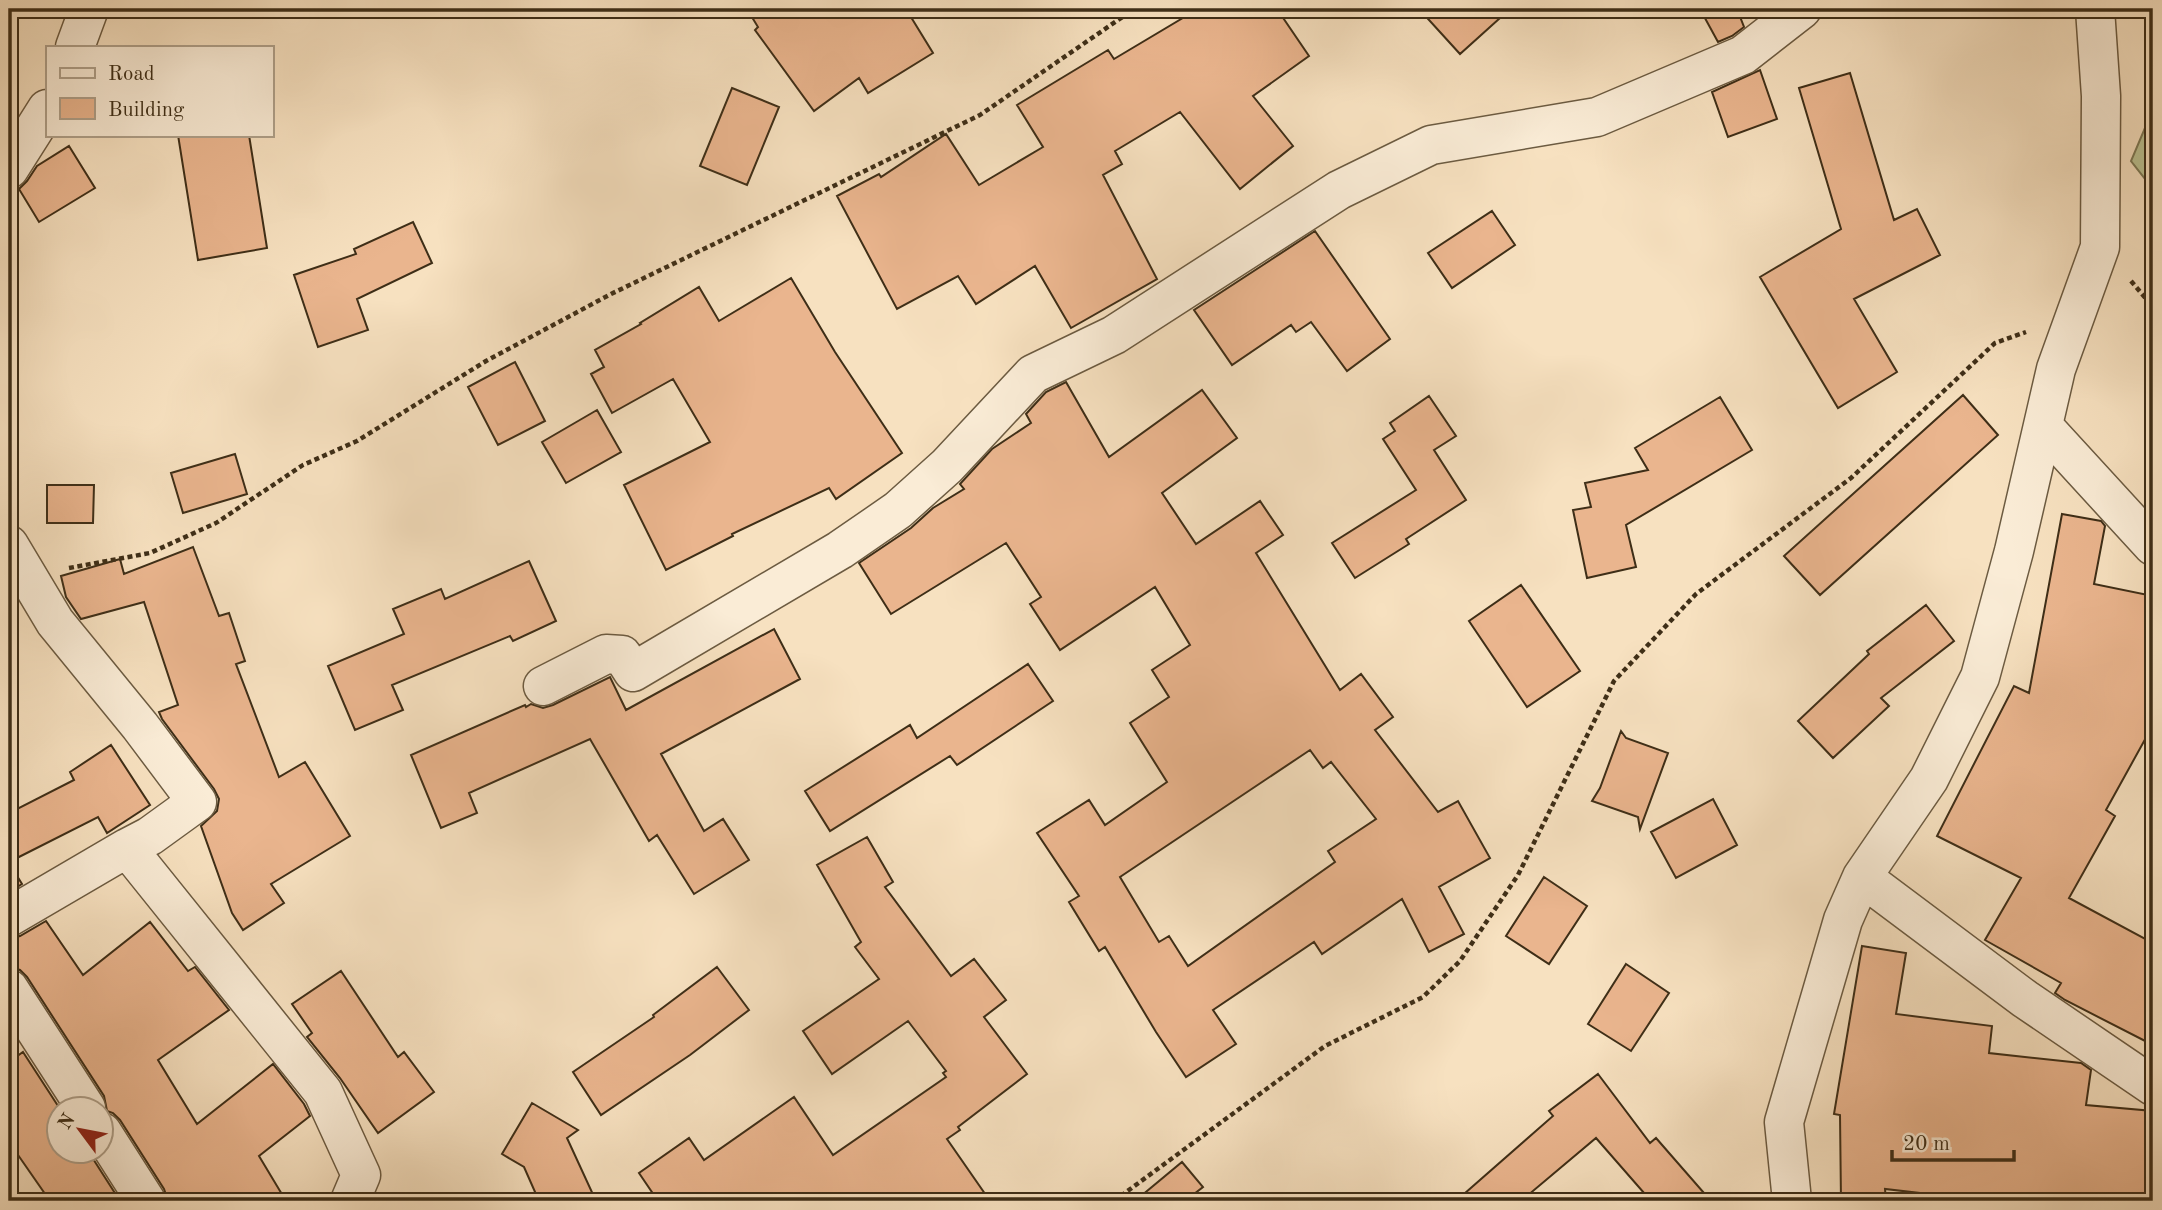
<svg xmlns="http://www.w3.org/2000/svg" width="2162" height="1210" viewBox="0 0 2162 1210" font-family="'Old Standard TT',serif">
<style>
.green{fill:#bbc393;stroke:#7c7855;stroke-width:2}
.building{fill:#eab58e;stroke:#3e2e17;stroke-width:2;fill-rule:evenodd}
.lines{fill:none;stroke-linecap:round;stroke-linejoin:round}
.minor-casing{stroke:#6c5b41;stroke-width:41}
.path{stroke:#3e2e17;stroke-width:4.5;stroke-dasharray:5 3.5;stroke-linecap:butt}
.minor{stroke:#faecd6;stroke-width:38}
</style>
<rect width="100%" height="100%" fill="#f7e1c0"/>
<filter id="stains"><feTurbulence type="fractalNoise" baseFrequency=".00286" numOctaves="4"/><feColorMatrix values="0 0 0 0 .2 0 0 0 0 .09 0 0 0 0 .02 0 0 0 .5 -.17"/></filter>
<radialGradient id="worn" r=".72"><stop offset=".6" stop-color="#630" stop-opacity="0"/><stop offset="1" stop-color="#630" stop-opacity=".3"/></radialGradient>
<path class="green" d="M 2153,109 L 2153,189 L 2131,161 Z"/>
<path class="building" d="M 747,9 L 906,9 L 933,53 L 868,93 L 859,78 L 814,111 L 755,30 L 758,27 Z
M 1198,9 L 1277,9 L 1309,56 L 1253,96 L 1293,146 L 1240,189 L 1180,112 L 1115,151 L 1122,164 L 1103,175 L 1157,279 L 1071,328 L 1035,266 L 976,304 L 958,276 L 897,309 L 837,196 L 879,174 L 881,177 L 946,134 L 979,185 L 1043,147 L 1017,105 L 1108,50 L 1114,59 Z
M 1419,9 L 1510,9 L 1460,54 Z
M 1700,9 L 1737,9 L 1744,27 L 1732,36 L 1718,42 Z
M 1760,70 L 1777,119 L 1728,137 L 1712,92 Z
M 1850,73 L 1894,220 L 1917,209 L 1940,255 L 1854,299 L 1897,372 L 1838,408 L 1760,277 L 1841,229 L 1799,88 Z
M 732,88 L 779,107 L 747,185 L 700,166 Z
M 178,135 L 249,135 L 267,248 L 198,260 Z
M 69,146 L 95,188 L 39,222 L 19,189 L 27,181 L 37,166 Z
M 1492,211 L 1515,245 L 1452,288 L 1428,253 Z
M 413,222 L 432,263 L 357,299 L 368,330 L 318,347 L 294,275 L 356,254 L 354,249 Z
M 1315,231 L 1390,339 L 1347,371 L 1311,322 L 1296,332 L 1291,325 L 1232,365 L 1194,310 Z
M 791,278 L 835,352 L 902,453 L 836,499 L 829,488 L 732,534 L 733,536 L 666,570 L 624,485 L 710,442 L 673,379 L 612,413 L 591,374 L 604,367 L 595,350 L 641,324 L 640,323 L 699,287 L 719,321 Z
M 515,362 L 545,421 L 498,445 L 468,387 Z
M 1066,382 L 1109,457 L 1202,390 L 1237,438 L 1162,493 L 1196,544 L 1260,501 L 1283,535 L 1256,553 L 1340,690 L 1361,674 L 1393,717 L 1375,730 L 1438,812 L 1458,801 L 1490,858 L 1439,887 L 1464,934 L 1429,952 L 1402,899 L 1322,954 L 1314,942 L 1213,1010 L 1236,1044 L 1186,1077 L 1156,1032 L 1105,947 L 1099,951 L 1069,902 L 1079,896 L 1037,833 L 1089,800 L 1105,825 L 1167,782 L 1130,723 L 1169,697 L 1152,670 L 1190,645 L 1155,587 L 1060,650 L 1030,604 L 1041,597 L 1006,543 L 891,614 L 859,563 L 911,528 L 933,508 L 964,489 L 960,484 L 992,449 L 1031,423 L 1026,414 L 1046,392 ZM 1310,750 L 1323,768 L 1331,762 L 1376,819 L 1328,851 L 1335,862 L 1188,966 L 1169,936 L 1159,942 L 1120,877 Z
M 1963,395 L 1998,435 L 1820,595 L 1784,556 Z
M 1429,396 L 1456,436 L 1434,450 L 1466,500 L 1406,539 L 1409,544 L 1355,578 L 1332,543 L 1416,490 L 1383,439 L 1395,431 L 1390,423 Z
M 1720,397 L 1752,450 L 1626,525 L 1636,567 L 1587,578 L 1573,510 L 1591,507 L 1585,483 L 1648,470 L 1635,448 Z
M 597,410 L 621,452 L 566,483 L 542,442 Z
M 235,454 L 247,494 L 183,513 L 171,473 Z
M 47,485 L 94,485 L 93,523 L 47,523 Z
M 2062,514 L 2101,521 L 2105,526 L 2094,584 L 2153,596 L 2153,725 L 2106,810 L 2115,816 L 2069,898 L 2153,943 L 2153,1045 L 2065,1000 L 2055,993 L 2061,983 L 1985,940 L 2021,878 L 1937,836 L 2014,686 L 2029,693 Z
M 193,547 L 219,616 L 229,613 L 245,661 L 236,664 L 279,777 L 305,762 L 350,836 L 271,884 L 284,903 L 243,930 L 232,913 L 201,826 L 217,811 L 219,799 L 214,789 L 162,719 L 159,712 L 178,705 L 144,602 L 81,619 L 66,597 L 61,576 L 120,559 L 124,574 Z
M 529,561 L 556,621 L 513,641 L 510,636 L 392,685 L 403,710 L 355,730 L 328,666 L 404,634 L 393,609 L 441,589 L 445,599 Z
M 1521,585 L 1580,671 L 1527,707 L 1469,621 Z
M 1926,605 L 1954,641 L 1881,698 L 1889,706 L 1833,758 L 1798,721 L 1869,654 L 1867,651 Z
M 774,629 L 800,679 L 661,754 L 704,831 L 723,819 L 749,860 L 694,894 L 657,835 L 649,841 L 590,739 L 469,793 L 477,813 L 441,828 L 411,755 L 525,705 L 526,707 L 531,704 L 543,708 L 553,705 L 610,677 L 626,710 Z
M 1028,664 L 1053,701 L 957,765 L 950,756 L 830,831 L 805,791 L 910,725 L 917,738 Z
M 1621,731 L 1626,738 L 1668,753 L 1640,829 L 1638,817 L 1592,801 L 1600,788 Z
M 111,745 L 150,805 L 107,833 L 98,817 L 9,862 L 9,813 L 74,780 L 70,772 Z
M 1713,799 L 1737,845 L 1676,878 L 1651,832 Z
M 867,837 L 893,882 L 885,887 L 951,976 L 974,959 L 1006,1000 L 984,1017 L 1027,1074 L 958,1127 L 960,1130 L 947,1139 L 990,1201 L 658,1201 L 639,1173 L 689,1138 L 704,1160 L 794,1097 L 833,1155 L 946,1077 L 943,1073 L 946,1071 L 908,1021 L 832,1074 L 803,1031 L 879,979 L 855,947 L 861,942 L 817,865 Z
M 9,863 L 22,884 L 9,892 Z
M 1544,877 L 1587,906 L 1549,964 L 1506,936 Z
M 46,921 L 83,975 L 150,922 L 188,971 L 195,967 L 229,1010 L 158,1060 L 197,1124 L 273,1064 L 304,1104 L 310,1116 L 259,1156 L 286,1201 L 168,1201 L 164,1189 L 120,1120 L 113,1113 L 107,1111 L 104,1096 L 27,977 L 20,970 L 13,968 L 9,961 L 9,939 L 20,936 Z
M 1862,946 L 1906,953 L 1896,1014 L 1992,1026 L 1989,1053 L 2081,1063 L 2091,1070 L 2086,1105 L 2153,1111 L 2153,1201 L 1989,1201 L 1885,1189 L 1886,1201 L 1841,1201 L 1840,1115 L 1834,1114 Z
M 1626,964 L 1669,993 L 1631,1051 L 1588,1024 Z
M 717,967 L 749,1010 L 690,1055 L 601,1115 L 573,1072 L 654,1017 L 653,1015 Z
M 341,971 L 398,1057 L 404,1052 L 434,1092 L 378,1133 L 340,1078 L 307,1037 L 312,1033 L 292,1004 Z
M 23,1052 L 60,1109 L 60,1151 L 88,1151 L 120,1201 L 50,1201 L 9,1142 L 9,1062 Z
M 1598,1074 L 1650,1143 L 1656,1138 L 1711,1201 L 1651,1201 L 1596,1138 L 1521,1201 L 1456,1201 L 1553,1116 L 1549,1111 Z
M 532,1103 L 578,1130 L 567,1138 L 596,1201 L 539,1201 L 524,1167 L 502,1154 Z
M 1182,1162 L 1203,1187 L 1185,1201 L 1135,1201 Z"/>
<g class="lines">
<defs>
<path id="minor" d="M 75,47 L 89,9
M 9,169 L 47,109
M 2044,427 L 2153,546
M 9,545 L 55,622 L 140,726 L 197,802 L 150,836 L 127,848 L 323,1092 L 361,1175 L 350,1201
M 543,686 L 606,654 L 622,655 L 633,672 L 840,550 L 898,510 L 947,466 L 1033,374 L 1114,335 L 1339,190 L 1431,145 L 1597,117 L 1743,55 L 1802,9
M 1862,877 L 2025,999 L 2153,1086
M 9,917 L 127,848
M 9,989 L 86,1108
M 102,1132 L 146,1201
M 1792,1201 L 1784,1122 L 1843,920 L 1862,877 L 1929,779 L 1980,677 L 2014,551 L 2056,369 L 2100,247 L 2101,96 L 2095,9"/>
</defs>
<use href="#minor" class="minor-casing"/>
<path class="path" d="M 2131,281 L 2153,307
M 69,568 L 150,553 L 216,523 L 303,465 L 357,441 L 486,361 L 611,294 L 980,115 L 1134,9
M 1114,1201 L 1325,1046 L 1423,997 L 1460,961 L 1518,875 L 1614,681 L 1696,594 L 1851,478 L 1995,343 L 2026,332"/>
<use href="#minor" class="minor"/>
</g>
<rect width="2162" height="1210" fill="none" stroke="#f7e1c0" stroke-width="35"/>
<rect x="10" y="10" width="2141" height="1189" fill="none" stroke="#3e2e17" stroke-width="3.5"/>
<rect x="18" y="18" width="2127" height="1175" fill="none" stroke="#3e2e17" stroke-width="2"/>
<rect x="46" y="46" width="228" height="91" fill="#faecd6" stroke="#afa08a" stroke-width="2"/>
<rect x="60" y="68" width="35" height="10" fill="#faecd6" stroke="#afa08a" stroke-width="2"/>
<text x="108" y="80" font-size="21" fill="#3e2e17">Road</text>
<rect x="60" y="98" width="35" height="21" fill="#eab58e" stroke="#afa08a" stroke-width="2"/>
<text x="108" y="116" font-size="21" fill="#3e2e17">Building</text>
<g transform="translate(80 1130) rotate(302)"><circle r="33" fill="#faecd6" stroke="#afa08a" stroke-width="2"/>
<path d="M0-5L12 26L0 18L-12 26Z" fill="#8f2418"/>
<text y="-10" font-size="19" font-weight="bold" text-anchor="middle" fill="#3e2e17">N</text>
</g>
<path d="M1892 1150v10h122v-10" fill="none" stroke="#3e2e17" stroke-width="3.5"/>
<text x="1903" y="1150" font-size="21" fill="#3e2e17" stroke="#faecd6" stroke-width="5" paint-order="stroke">20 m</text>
<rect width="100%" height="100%" filter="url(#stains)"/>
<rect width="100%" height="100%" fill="url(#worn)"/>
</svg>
